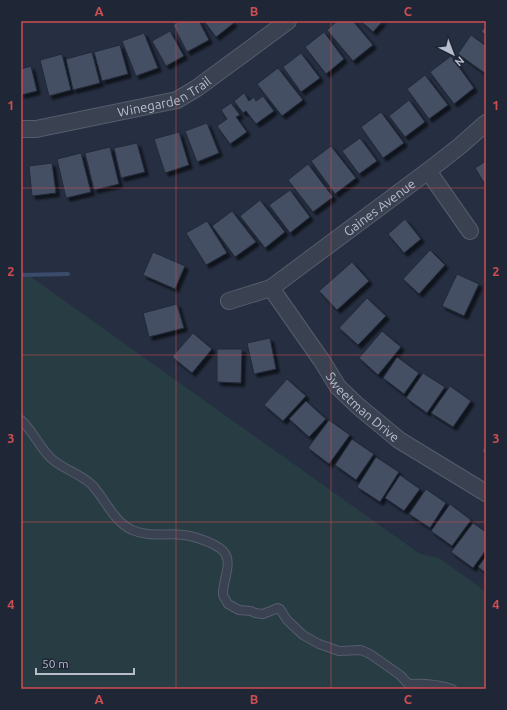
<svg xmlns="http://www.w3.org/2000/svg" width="507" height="710" viewBox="0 0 507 710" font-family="Ubuntu,sans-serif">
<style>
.green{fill:#283d43}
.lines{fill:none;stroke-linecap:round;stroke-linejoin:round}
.stream{stroke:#3b4b6b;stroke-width:4}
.building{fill:#454f64;stroke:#212939;filter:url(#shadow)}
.service-casing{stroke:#555d6c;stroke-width:10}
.minor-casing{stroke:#555d6c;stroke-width:18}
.service{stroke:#3a4252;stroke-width:8}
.minor{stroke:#3a4252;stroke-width:16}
.grid{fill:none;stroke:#ce4d51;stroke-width:1;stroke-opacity:0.55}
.labels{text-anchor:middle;stroke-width:3;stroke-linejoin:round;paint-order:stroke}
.street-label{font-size:13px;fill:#b7bdcc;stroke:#1f2737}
.neatline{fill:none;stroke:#ce4d51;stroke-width:1.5}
.grid-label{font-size:13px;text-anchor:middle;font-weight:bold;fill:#ce4d51}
</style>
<defs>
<filter id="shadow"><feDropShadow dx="3.5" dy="3.5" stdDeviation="1" flood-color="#0009"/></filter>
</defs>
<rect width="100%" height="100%" fill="#262f42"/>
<path class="green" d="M 21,270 L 420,554 L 439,558 L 486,592 L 486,689 L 21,689 Z"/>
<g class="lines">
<path class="stream" d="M 21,275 L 68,274"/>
</g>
<path class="building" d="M 180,21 L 199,21 L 209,40 L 187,52 L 173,25 Z
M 204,21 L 232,21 L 234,23 L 216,37 Z
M 337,21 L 353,21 L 373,45 L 353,61 L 327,30 Z
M 361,21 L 383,21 L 373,32 Z
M 486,25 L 486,35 L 481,32 Z
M 170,31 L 184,56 L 166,66 L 152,41 Z
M 324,32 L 344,59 L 326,74 L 305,47 Z
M 144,33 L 158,68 L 136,76 L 122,41 Z
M 471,35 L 486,46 L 486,74 L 458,54 Z
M 120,45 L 128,74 L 102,81 L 94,52 Z
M 92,52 L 100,83 L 73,90 L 66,59 Z
M 301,53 L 320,78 L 301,92 L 283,67 Z
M 62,54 L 71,90 L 49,96 L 40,60 Z
M 451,56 L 474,88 L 454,104 L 430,72 Z
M 31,66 L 37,91 L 21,95 L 21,69 Z
M 278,68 L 303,100 L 282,116 L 257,84 Z
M 425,75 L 448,105 L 429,119 L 407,89 Z
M 244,93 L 249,101 L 254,97 L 256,101 L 263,96 L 274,111 L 256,124 L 246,111 L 243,113 L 234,101 Z
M 409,100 L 425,122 L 405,137 L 389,116 Z
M 231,103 L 240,115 L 236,117 L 247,132 L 230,144 L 217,126 L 227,119 L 221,110 Z
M 381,112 L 404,143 L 383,158 L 361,127 Z
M 207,123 L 219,153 L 197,162 L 185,131 Z
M 179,132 L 189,165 L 165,173 L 154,139 Z
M 360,138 L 377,161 L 359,174 L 342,151 Z
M 137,143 L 145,172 L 121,178 L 114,148 Z
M 331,146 L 356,178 L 335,194 L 311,161 Z
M 110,147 L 119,184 L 94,190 L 85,153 Z
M 81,153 L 91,192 L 66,198 L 57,159 Z
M 486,161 L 486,186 L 475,168 Z
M 52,163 L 56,193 L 32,196 L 29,166 Z
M 308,164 L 333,197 L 313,212 L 288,180 Z
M 290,190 L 310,217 L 290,233 L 269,205 Z
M 260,200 L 285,232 L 265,248 L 240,216 Z
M 232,211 L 256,242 L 235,257 L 212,226 Z
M 405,219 L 421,239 L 404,253 L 388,234 Z
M 207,221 L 227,253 L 206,265 L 186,233 Z
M 430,250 L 445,265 L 419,294 L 403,279 Z
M 153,252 L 185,266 L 175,289 L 143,275 Z
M 352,262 L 369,281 L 337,310 L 319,291 Z
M 457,274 L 479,284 L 464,316 L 442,306 Z
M 367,298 L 386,316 L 358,345 L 339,328 Z
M 177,304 L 184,328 L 149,337 L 143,313 Z
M 382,331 L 401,347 L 378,375 L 359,358 Z
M 193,333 L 212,349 L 192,373 L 172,357 Z
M 270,338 L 276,369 L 254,374 L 247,343 Z
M 217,349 L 242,349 L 241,383 L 217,382 Z
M 397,357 L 419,373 L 404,394 L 383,378 Z
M 423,373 L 445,387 L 427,413 L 406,398 Z
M 287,379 L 306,396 L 283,421 L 264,405 Z
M 450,386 L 471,401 L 453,427 L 431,413 Z
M 306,401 L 326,419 L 309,437 L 289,419 Z
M 329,420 L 350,435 L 329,464 L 308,448 Z
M 352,439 L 374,454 L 356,480 L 335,465 Z
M 486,444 L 486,454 L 482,451 Z
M 376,457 L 399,472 L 380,502 L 357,487 Z
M 400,475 L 420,489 L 404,511 L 385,498 Z
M 426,489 L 446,503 L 430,528 L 409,514 Z
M 450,504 L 471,520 L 452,546 L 431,531 Z
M 473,523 L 486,532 L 486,550 L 473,568 L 451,552 Z
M 486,556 L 486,573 L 478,567 Z"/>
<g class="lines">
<defs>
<path id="service" d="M 21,420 C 34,432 40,449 53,460 C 65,470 81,474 92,485 C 106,500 113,521 132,530 C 148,537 167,533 184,535 C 194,536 204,540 213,544 C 216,546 221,548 223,551 C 234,562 222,581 223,595 L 228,604 L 239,610 L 251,611 L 255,613 L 263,614 L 278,608 L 280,609 L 287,620 L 303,635 L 319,644 L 339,651 L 361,650 L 370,654 L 400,675 L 413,689
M 408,684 C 424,683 437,684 452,689"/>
<g id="minor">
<path id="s1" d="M 21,129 L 36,129 L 177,100 L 197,88 L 288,21"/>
<path d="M 428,171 L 470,231"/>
<path id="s2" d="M 271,288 L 322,361 L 338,387 L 358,406 L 399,440 L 486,493"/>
<path id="s3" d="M 229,301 L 271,288 L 428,171 L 460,146 L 486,123"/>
</g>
</defs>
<use href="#service" class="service-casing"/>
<use href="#minor" class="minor-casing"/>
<use href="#service" class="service"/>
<use href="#minor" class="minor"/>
</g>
<path class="grid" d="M 176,21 L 176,689M 331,21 L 331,689M 21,188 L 486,188M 21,355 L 486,355M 21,522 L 486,522"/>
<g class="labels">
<g class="street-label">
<text dy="5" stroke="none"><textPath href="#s1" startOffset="148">Winegarden Trail</textPath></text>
<text dy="5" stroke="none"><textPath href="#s3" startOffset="179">Gaines Avenue</textPath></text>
<text dy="5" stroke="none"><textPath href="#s2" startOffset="151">Sweetman Drive</textPath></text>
</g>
</g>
<rect width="507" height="710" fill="none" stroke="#1f2737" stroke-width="44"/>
<g transform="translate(453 54) rotate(138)" stroke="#1f2737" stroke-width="3" paint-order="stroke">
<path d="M0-3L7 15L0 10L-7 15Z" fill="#b7bdcc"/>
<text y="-6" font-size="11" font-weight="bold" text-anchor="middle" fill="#b7bdcc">N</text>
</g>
<path d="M36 668v6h98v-6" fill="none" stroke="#b7bdcc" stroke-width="2"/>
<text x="42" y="668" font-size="12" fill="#b7bdcc" stroke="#1f2737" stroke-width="3" paint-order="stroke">50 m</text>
<rect x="22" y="22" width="463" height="666" class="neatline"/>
<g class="grid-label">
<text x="99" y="16">A</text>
<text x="254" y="16">B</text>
<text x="408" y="16">C</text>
<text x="11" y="110">1</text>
<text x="496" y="110">1</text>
<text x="11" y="276">2</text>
<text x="496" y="276">2</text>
<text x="11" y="443">3</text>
<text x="496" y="443">3</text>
<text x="11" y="609">4</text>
<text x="496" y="609">4</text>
<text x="99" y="704">A</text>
<text x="254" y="704">B</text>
<text x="408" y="704">C</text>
</g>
</svg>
